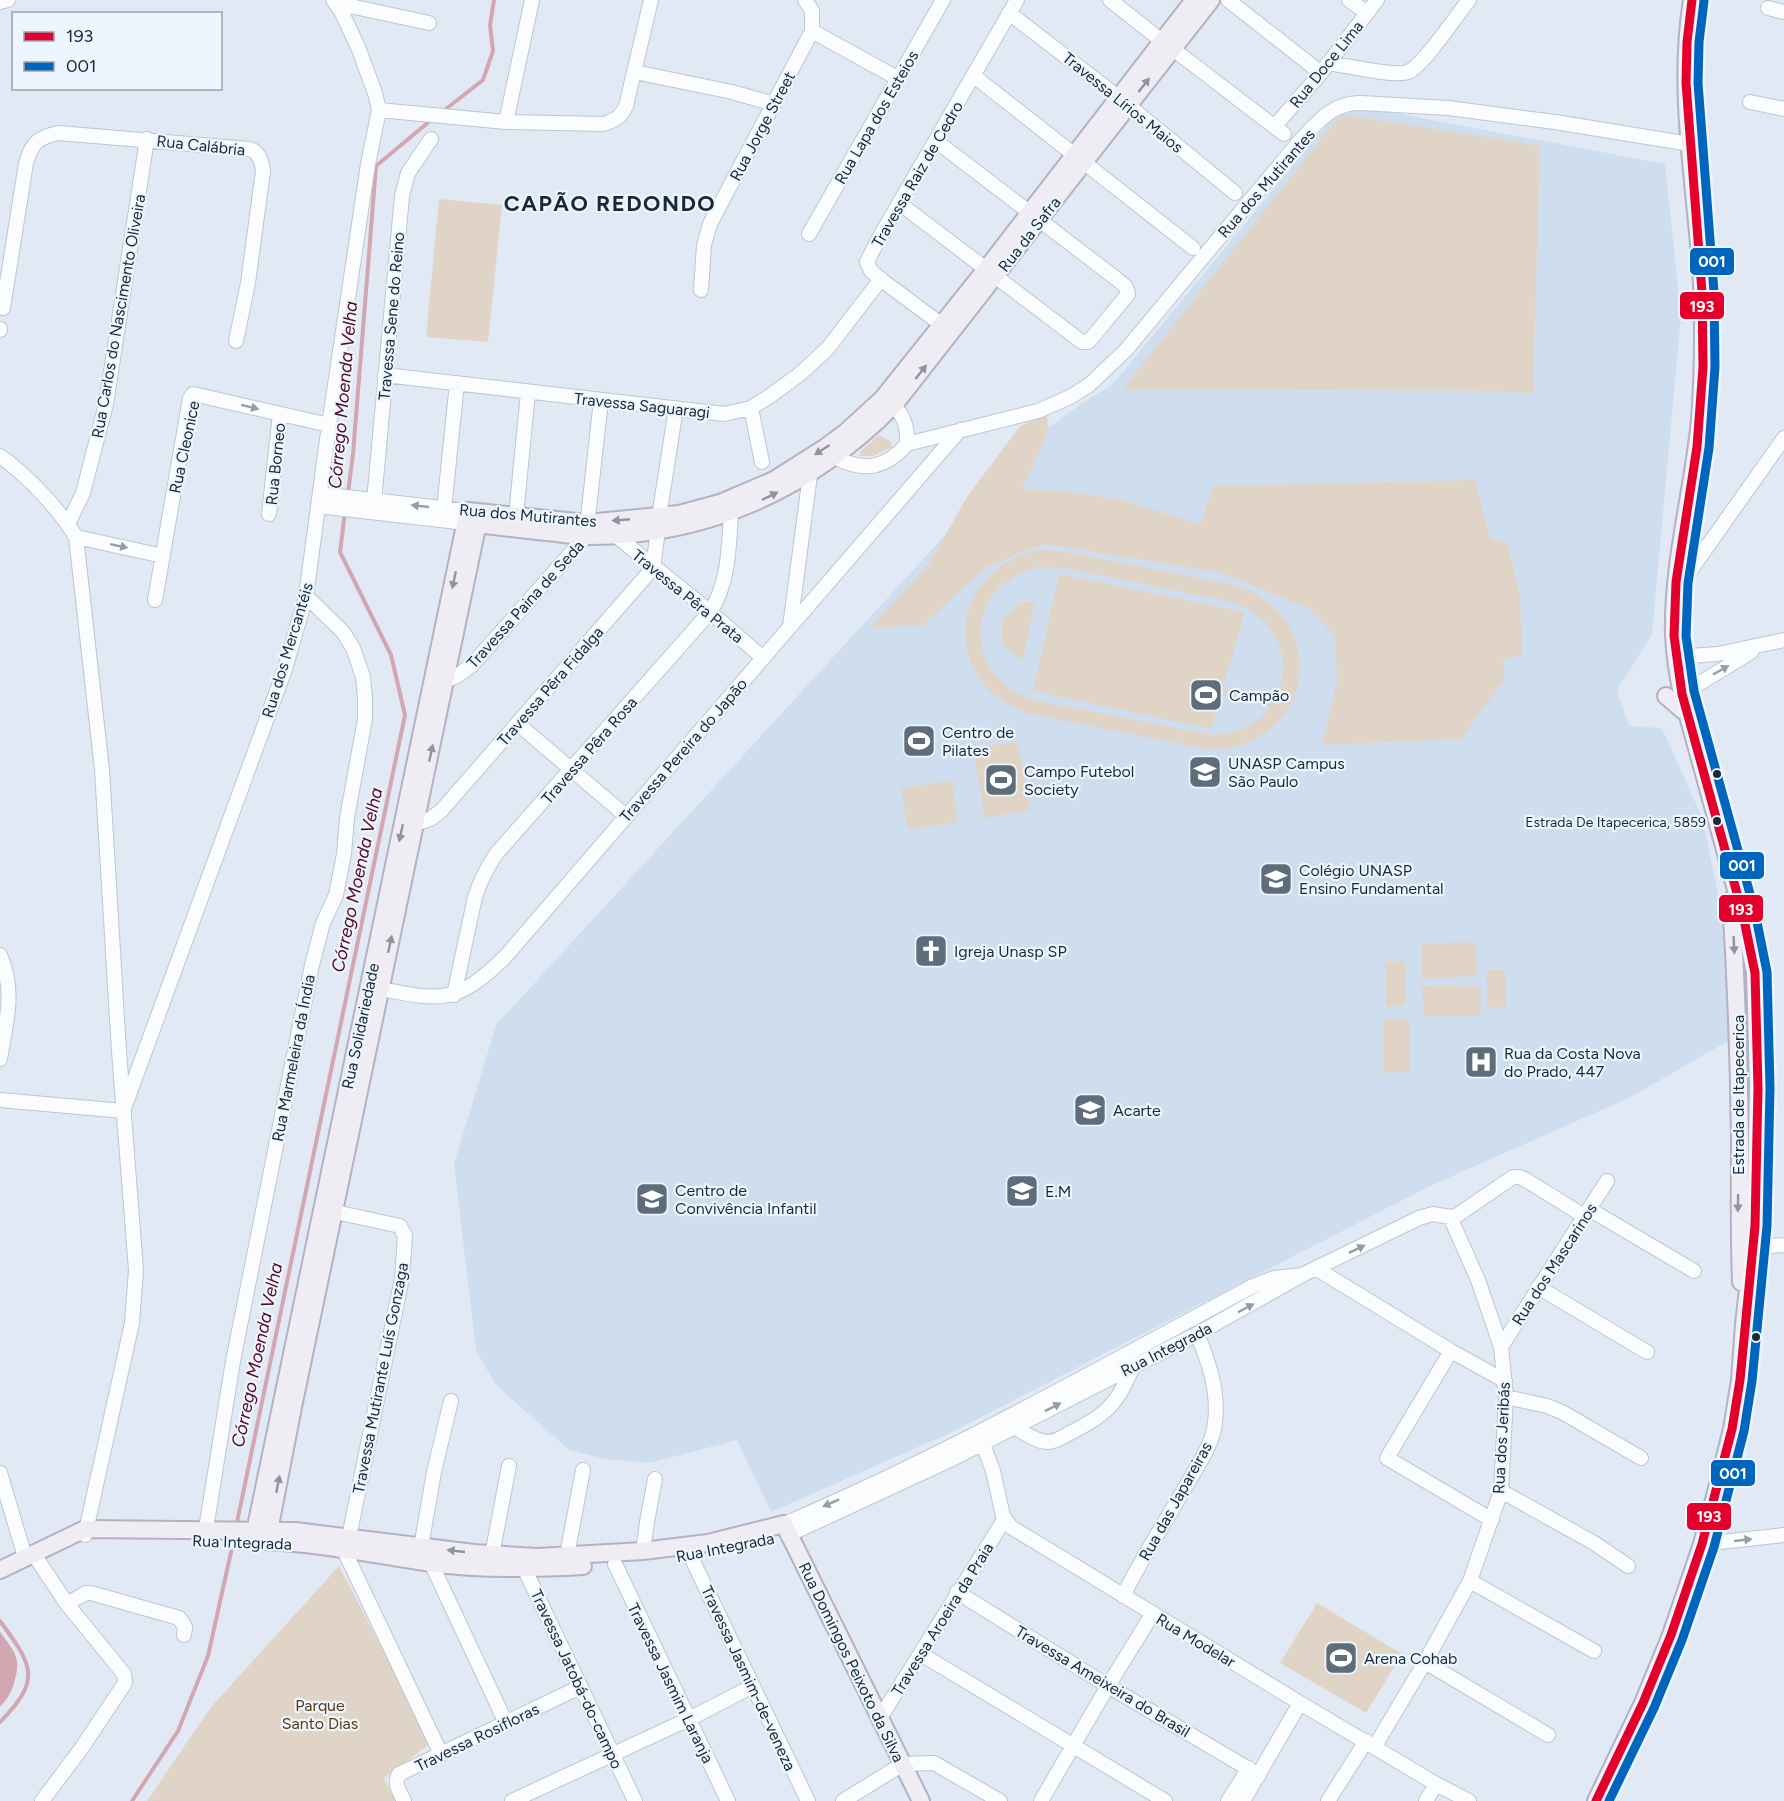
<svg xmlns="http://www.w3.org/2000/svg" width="1784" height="1801" viewBox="0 0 1784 1801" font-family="Figtree,sans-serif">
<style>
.built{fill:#cfdeee}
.green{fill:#e0d4c7;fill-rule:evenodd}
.water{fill:#d3a7b1}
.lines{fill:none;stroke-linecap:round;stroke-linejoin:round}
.stream{stroke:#d3a7b1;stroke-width:4}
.minor-casing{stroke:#bbc7d3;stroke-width:16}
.major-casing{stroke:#b3b1c2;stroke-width:20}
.minor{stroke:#fafcfd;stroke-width:14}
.major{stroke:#efecf4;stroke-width:16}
.bus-1-casing{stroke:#edf6ff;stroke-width:14}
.bus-2-casing{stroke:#edf6ff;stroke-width:14}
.bus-1{stroke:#e4002b;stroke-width:9}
.bus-2{stroke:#0065bd;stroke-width:9}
.oneway{fill:#8f94a0}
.oneway2{fill:#959da5}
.bus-dot{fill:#19293a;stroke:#edf6ff;stroke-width:2}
.labels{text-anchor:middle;stroke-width:4.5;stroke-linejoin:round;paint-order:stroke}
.bus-label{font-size:14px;fill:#19293a;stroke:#edf6ff;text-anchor:end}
.street-label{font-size:16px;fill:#19293a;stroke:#edf6ff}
.poi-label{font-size:16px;fill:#19293a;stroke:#edf6ff;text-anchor:start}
.park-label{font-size:16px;fill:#583b14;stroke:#edf6ff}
.water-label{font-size:18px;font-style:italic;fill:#590721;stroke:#edf6ff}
.district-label{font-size:22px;font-weight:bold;letter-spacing:1.5px;fill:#19293a;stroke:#edf6ff}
.line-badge{stroke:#edf6ff;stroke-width:2}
.badge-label{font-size:16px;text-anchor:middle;font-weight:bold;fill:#fff}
</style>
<rect width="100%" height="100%" fill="#e1eaf4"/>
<path class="built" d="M 1369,108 L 1665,164 L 1681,316 L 1652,635 L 1617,690 L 1629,726 L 1662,728 L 1702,817 L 1716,883 L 1732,977 L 1730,1040 L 1631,1097 L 1430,1186 L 950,1433 L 771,1512 L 737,1440 L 650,1463 L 606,1459 L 569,1450 L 496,1385 L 476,1351 L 454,1164 L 496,1025 L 991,485 L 1020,448 L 1081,404 L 1113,384 L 1336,113 Z"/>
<path class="green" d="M 1341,114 L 1540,146 L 1533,393 L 1491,391 L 1123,389 Z
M 439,199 L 502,205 L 488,342 L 426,337 Z
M 1047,414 L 1048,433 L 1022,489 L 1072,492 L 1123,500 L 1200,525 L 1214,486 L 1475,480 L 1491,540 L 1507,541 L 1520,594 L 1522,655 L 1503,660 L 1505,679 L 1461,739 L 1322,745 L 1337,682 L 1335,636 L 1308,608 L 1221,573 L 1044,544 L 986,567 L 923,625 L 870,628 L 929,564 L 967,497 L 1020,426 Z
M 879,435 L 890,441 L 892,447 L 873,456 L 859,456 L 861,451 Z
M 1041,550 L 1067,552 L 1235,585 C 1334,616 1314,747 1211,750 L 1030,714 C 938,686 947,566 1041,550 ZM 1039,567 L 1063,568 L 1231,602 C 1272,614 1297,658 1275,699 L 1225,688 L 1223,695 L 1271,707 C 1256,726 1236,734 1213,735 L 1033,700 C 960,677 964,584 1039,567 Z
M 1059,574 L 1245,612 L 1211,729 L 1033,691 Z
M 1026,602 L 1035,602 L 1023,659 C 991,648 995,611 1026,602 Z
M 1018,741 L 1030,810 L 985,818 L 973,749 Z
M 952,780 L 958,822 L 908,830 L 901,788 Z
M 1476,942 L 1477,976 L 1422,979 L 1421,944 Z
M 1405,961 L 1405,1005 L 1386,1006 L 1385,962 Z
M 1487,970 L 1505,970 L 1506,1007 L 1487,1007 Z
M 1480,985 L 1481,1016 L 1424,1016 L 1422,986 Z
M 1384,1020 L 1409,1020 L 1409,1072 L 1384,1073 Z
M 339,1566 L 431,1743 L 384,1778 L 395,1801 L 147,1801 L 211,1707 Z
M 1317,1603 L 1402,1654 L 1366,1713 L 1280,1663 Z"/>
<path class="water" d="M 0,1632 C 15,1652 22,1658 14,1683 C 11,1694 7,1699 0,1707 Z"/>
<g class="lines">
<path class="stream" d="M 442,112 L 483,80 L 493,51 L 490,25 L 494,0
M 348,493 L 353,454 L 376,166 L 431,120
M 236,1527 L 405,715 L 391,655 L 340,552 L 345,512
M 0,1621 C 33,1666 42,1679 0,1722
M 132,1801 L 178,1731 L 208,1656 L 235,1534"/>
<defs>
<path id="minor" d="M 805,0 L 812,11 L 812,31 L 897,78
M 1110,0 L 1162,41
M 1228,0 L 1321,73
M 1349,0 L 1367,13
M 0,2 L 8,0
M 336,3 L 429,23
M 1768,8 L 1784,12
M 1009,13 L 1118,97 L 1235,193
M 1173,49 L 1284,134
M 1328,63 C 1344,65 1394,77 1408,72 C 1424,65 1456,16 1469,0
M 635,72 L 732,92 L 774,104
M 974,76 L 1193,248
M 1750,102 L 1784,109
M 379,110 L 506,122 L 604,124 C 615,120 621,117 626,106 L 651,0
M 506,122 L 532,0
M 1275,126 L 1321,73 L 1377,0
M 899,203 L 1082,342 L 1088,342 L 1091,339 L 1128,294 L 1126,287 L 1118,280 L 936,141
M 809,234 L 943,0
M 701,290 L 704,245 L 710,224 L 812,31
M 3,308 L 26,163 C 32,143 37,138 58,133 L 249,149 C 259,151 262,162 263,171 L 248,283 L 236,341
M 942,325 L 879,278 L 871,271 L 867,262 L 879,238 L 1017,0
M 0,330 L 0,329
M 385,375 L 724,414 L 751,408 L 770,396 L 800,374 L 828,348 L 881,279
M 751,408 L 762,462
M 907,444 L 1038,411 L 1070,397 L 1089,385 L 1126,350 L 1298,143 C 1316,124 1332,102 1361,103 L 1448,108 L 1555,122 L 1690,144
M 0,456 C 28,476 58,508 76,537 L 102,770 L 119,1051 L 136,1270 L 132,1323 L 85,1535
M 835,457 C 864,473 886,468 907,444 C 908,425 903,411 887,401
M 320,494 L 468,511
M 374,501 L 402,196 L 408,173 L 431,139
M 318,506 L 466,523
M 444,509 L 457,383
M 269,514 L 280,414
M 516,516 L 528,392
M 659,517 L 676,408
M 68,524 L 83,493 L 106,404 L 147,139
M 614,534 L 710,612 L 763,658
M 76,537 L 163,556
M 1678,575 L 1686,575 L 1690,571 L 1784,438
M 155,600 L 190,398 L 193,394 L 329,425
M 790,627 L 810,475
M 1675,657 L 1718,654 L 1784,640
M 437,684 L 457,676 L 472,665 L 586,536 L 601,400
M 1682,694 L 1751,652
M 518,724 L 626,816
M 416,824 L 430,819 L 441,811 L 653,568 L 658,530
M 0,955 C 16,992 6,1021 0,1059
M 371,987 C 438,1000 454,1007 505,957 L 960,430
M 454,995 L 475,897 C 480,881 487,868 496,854 L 710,612 C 729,583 729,546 731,512
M 0,1100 L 123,1111
M 123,1111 L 285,669 L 306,596 L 329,425 L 368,164 L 379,110 L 375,93 L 358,47 L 341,11 L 333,0
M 1589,1209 L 1694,1271
M 326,1210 L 400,1226 L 405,1236 L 402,1278 L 349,1537
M 1744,1248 L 1784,1245
M 1317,1269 L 1451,1351 L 1505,1381
M 1538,1287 L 1647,1352
M 1501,1347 L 1607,1181
M 1451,1351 L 1387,1458 L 1492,1520
M 1506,1397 L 1547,1406 L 1562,1412 L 1641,1458
M 1014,1427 C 1024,1432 1036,1442 1048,1442 C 1056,1442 1064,1436 1070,1433 C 1106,1415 1118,1404 1133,1366
M 979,1433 L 993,1471 L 1003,1516 L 1011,1527 L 1300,1703 L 1436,1784 L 1469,1801
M 0,1473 L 25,1557
M 1501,1491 L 1594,1543 L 1628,1566
M 784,1524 C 946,1455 1098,1369 1253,1286 L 1274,1278 L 1302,1275
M 788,1535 L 948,1461 L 1197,1334 L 1304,1274 L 1419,1218 L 1433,1214 L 1450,1217 L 1456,1216 L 1513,1177 L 1520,1177 L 1526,1180 L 1584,1216
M 204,1541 L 233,1361 L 312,965 L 323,923 L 336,895 L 344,854 L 347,818 L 365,719 L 365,698 L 363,677 L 353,648 L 343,632 L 306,596
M 1702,1544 L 1784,1535
M 421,1547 L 434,1472 L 451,1401
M 343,1548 L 441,1754
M 643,1551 L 647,1522 L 655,1479
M 33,1553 L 67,1604 L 124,1674 L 125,1682 L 123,1686 L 81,1749 L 42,1801
M 492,1555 L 509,1466
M 567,1555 L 583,1470
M 690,1555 L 808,1801
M 523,1561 L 524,1568 L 635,1801
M 431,1563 L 506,1723
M 615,1564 L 728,1801
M 1470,1581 L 1594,1651
M 957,1592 L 1108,1686 L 1259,1775
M 1123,1596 C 1143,1556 1167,1519 1189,1481 C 1199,1463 1213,1443 1215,1423 C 1219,1392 1209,1362 1197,1334
M 67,1604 L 86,1593 L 91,1593 L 179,1618 L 185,1627 L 184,1635
M 921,1654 L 1165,1801
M 1425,1662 L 1548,1735
M 880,1718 L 1004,1520
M 1375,1746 L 1425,1662 L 1470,1581 L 1501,1491 L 1506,1397 L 1501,1347 L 1478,1280 L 1450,1217
M 404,1801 C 400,1792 393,1783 399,1774 L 580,1687
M 512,1801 L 689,1719 L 753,1686
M 843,1801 L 903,1764 L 934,1763 L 1000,1801
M 1041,1801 L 1108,1686 L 1153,1613
M 1228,1801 L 1249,1768
M 1243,1801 L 1300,1703
M 1328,1801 L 1366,1741
M 1426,1801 L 1436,1784"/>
<path id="major" d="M 468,523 C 494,526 520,529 546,532 C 559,533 573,536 587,536 C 706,537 811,489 894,405 L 1211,0
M 1666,696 L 1687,714
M 1731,900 C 1736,979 1739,1059 1740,1139 C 1740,1187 1739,1234 1741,1282
M 253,1541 L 468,511 L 587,523 L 679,514 L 720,503 L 774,480 L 826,447 L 846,432 L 883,398 L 987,268 L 1194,0
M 263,1541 C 320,1543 375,1555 431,1563 C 482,1570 532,1569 583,1566
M 267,1541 L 294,1402 L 480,513
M 0,1570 L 85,1529 L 295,1531 L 474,1553 L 537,1557 L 643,1551 L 708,1543 L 784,1524 L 921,1801
M 1596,1801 L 1643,1703 L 1671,1635 L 1702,1544 L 1719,1481 L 1732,1429 L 1740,1380 L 1744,1324 L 1755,1226 L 1758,1088 L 1755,973 L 1743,915 L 1682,694 C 1678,675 1675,656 1674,636 C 1672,563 1693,492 1700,420 C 1702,392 1703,363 1703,334 C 1705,223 1674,111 1692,0"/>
</defs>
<use href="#minor" class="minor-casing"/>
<use href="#major" class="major-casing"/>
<use href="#minor" class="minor"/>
<use href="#major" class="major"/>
<defs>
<path id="bus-1" d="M 1596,1801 L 1643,1703 L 1671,1635 L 1702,1544 L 1732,1429 L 1740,1380 L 1755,1226 L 1758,1088 L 1755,973 L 1743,915 L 1682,694 L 1674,636 L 1676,582 L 1697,447 L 1703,367 L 1702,292 L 1686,83 L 1687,42 L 1692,0"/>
<path id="bus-2" d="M 1609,1801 L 1654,1708 L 1682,1640 L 1714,1547 L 1744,1431 L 1752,1381 L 1767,1226 L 1770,1088 L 1767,972 L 1755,912 L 1694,691 L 1686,636 L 1688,583 L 1709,448 L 1715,367 L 1714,292 L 1698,83 L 1699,42 L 1704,1"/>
</defs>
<use href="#bus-1" class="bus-1-casing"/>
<use href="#bus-2" class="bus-2-casing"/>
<use href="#bus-1" class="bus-1"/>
<use href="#bus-2" class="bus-2"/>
</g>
<defs><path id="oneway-solid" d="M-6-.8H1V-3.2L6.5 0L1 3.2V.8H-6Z" transform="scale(1.5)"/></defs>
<g class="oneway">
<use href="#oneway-solid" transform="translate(1144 85) rotate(-52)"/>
<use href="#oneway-solid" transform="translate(921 372) rotate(-52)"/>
<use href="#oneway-solid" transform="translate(822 450) rotate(147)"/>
<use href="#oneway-solid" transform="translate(770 496) rotate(-26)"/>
<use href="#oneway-solid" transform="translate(621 520) rotate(175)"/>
<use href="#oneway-solid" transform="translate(454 580) rotate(102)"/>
<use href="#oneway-solid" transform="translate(431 753) rotate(-78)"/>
<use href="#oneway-solid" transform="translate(401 833) rotate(102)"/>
<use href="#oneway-solid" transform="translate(390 944) rotate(-78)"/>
<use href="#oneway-solid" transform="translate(1734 945) rotate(87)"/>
<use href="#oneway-solid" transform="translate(1738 1203) rotate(91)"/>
<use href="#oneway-solid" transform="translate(278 1484) rotate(-79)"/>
<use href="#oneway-solid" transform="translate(456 1551) rotate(-174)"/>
</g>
<g class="oneway2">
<use href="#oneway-solid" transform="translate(250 407) rotate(14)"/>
<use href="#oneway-solid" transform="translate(420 506) rotate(-174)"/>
<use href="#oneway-solid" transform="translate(119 546) rotate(12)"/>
<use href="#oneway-solid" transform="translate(1721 670) rotate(-30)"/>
<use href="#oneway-solid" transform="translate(1357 1249) rotate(-26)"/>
<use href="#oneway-solid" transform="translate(1246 1308) rotate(-28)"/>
<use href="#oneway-solid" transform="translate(1053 1407) rotate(-27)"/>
<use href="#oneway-solid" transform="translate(831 1503) rotate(156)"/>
<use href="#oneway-solid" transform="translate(1743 1540) rotate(-6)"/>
</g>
<defs>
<symbol id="stadium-square" viewBox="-11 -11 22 22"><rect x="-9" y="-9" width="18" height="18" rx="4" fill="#5f6d7b" stroke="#edf6ff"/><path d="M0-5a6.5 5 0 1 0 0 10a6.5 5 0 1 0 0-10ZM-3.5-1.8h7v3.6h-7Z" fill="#fff"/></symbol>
<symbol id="university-square" viewBox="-11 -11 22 22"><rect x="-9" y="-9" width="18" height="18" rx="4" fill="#5f6d7b" stroke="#edf6ff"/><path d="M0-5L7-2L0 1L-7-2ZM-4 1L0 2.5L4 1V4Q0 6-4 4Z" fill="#fff"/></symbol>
<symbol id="school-square" viewBox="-11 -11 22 22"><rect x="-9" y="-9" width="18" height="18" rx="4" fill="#5f6d7b" stroke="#edf6ff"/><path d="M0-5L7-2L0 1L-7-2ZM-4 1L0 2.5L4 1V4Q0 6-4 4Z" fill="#fff"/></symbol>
<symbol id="church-square" viewBox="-11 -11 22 22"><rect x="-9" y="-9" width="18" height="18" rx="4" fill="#5f6d7b" stroke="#edf6ff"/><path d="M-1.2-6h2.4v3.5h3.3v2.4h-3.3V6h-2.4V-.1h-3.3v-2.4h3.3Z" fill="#fff"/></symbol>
<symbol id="hospital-square" viewBox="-11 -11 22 22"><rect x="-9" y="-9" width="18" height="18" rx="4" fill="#5f6d7b" stroke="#edf6ff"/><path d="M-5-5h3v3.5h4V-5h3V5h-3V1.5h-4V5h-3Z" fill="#fff"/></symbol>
</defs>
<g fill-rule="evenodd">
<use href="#stadium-square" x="1187" y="676" width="38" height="38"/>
<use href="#stadium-square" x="900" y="722" width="38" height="38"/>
<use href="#university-square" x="1186" y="753" width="38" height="38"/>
<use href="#stadium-square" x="982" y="761" width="38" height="38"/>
<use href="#school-square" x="1257" y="860" width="38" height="38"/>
<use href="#church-square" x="912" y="932" width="38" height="38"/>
<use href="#hospital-square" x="1462" y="1043" width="38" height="38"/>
<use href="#school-square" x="1071" y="1091" width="38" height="38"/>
<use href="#school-square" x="1003" y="1172" width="38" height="38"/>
<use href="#school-square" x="633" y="1180" width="38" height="38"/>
<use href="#stadium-square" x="1322" y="1639" width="38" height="38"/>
</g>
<g class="bus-dot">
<circle cx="1717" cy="774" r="5"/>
<circle cx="1717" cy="821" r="5"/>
<circle cx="1756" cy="1337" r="5"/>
</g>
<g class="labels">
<g class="bus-label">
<text x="1706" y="827">Estrada De Itapecerica, 5859</text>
</g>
<g class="street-label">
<text transform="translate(1326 64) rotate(-51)" y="6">Rua Doce Lima</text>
<text transform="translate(1123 102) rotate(39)" y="6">Travessa Lírios Maios</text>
<text transform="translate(876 117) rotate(-60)" y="6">Rua Lapa dos Esteios</text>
<text transform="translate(762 126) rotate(-62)" y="6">Rua Jorge Street</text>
<text transform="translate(201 145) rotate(6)" y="6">Rua Calábria</text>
<text transform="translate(917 174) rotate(-60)" y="6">Travessa Raiz de Cedro</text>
<text transform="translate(1266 183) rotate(-49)" y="6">Rua dos Mutirantes</text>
<text transform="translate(1029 234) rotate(-52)" y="6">Rua da Safra</text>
<text transform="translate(118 316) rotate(-80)" y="6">Rua Carlos do Nascimento Oliveira</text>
<text transform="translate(391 316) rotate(-85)" y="6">Travessa Sene do Reino</text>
<text transform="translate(642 405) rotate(6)" y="6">Travessa Saguaragi</text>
<text transform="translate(184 447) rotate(-78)" y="6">Rua Cleonice</text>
<text transform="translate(275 464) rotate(-84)" y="6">Rua Borneo</text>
<text transform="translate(528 515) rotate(5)" y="6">Rua dos Mutirantes</text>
<text transform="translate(688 596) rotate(39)" y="6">Travessa Pêra Prata</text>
<text transform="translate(525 604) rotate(-48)" y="6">Travessa Paina de Seda</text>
<text transform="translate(287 650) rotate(-73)" y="6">Rua dos Mercantéis</text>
<text transform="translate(550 686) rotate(-49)" y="6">Travessa Pêra Fidalga</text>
<text transform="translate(589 750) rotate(-49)" y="6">Travessa Pêra Rosa</text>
<text transform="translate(683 750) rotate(-49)" y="6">Travessa Pereira do Japão</text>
<text transform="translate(360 1026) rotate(-78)" y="6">Rua Solidariedade</text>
<text transform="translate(293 1058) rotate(-79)" y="6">Rua Marmeleira da Índia</text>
<text transform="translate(1738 1095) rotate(-90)" y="6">Estrada de Itapecerica</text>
<text transform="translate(1554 1264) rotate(-57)" y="6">Rua dos Mascarinos</text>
<text transform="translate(1166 1349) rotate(-27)" y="6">Rua Integrada</text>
<text transform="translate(380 1378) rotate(-79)" y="6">Travessa Mutirante Luís Gonzaga</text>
<text transform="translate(1501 1438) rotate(-87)" y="6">Rua dos Jeribás</text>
<text transform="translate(1175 1501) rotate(-61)" y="6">Rua das Japareiras</text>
<text transform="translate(242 1542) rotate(2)" y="6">Rua Integrada</text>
<text transform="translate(725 1547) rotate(-11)" y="6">Rua Integrada</text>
<text transform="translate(942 1619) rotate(-58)" y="6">Travessa Aroeira da Praia</text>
<text transform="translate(1196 1640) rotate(31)" y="6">Rua Modelar</text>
<text transform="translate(852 1662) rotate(64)" y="6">Rua Domingos Peixoto da Silva</text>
<text transform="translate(749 1678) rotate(65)" y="6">Travessa Jasmim-de-veneza</text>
<text transform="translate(577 1679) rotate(65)" y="6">Travessa Jatobá-do-campo</text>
<text transform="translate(1103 1681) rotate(31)" y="6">Travessa Ameixeira do Brasil</text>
<text transform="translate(671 1683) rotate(64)" y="6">Travessa Jasmim Laranja</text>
<text transform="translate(477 1737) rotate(-26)" y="6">Travessa Rosifloras</text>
</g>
<g class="poi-label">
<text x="1229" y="701">Campão</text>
<text x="942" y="738">Centro de<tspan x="942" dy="18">Pilates</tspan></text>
<text x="1228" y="769">UNASP Campus<tspan x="1228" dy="18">São Paulo</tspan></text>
<text x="1024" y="777">Campo Futebol<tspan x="1024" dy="18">Society</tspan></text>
<text x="1299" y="876">Colégio UNASP<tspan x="1299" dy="18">Ensino Fundamental</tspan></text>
<text x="954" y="957">Igreja Unasp SP</text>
<text x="1504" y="1059">Rua da Costa Nova<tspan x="1504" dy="18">do Prado, 447</tspan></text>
<text x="1113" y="1116">Acarte</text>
<text x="675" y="1196">Centro de<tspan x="675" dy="18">Convivência Infantil</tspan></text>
<text x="1045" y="1197">E.M</text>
<text x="1364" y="1664">Arena Cohab</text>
</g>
<g class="park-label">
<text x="320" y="1711">Parque<tspan x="320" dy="18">Santo Dias</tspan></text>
</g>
<g class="water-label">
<text transform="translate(343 395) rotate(-85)" y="6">Córrego Moenda Velha</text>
<text transform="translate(357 880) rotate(-78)" y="6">Córrego Moenda Velha</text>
<text transform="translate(257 1355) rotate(-78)" y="6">Córrego Moenda Velha</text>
</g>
<g class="district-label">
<text x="610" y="211">CAPÃO REDONDO</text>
</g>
</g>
<g class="line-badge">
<rect x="1689" y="247" width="46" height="29" rx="6" fill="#0065bd"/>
<rect x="1679" y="291" width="46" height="29" rx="6" fill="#e4002b"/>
<rect x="1719" y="851" width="46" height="29" rx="6" fill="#0065bd"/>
<rect x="1718" y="894" width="46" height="29" rx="6" fill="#e4002b"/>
<rect x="1710" y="1459" width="46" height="28" rx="6" fill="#0065bd"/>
<rect x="1686" y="1502" width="46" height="29" rx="6" fill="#e4002b"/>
</g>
<g class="badge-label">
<text x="1712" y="267">001</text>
<text x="1702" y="312">193</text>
<text x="1742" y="871">001</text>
<text x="1741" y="915">193</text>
<text x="1733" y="1479">001</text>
<text x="1709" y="1522">193</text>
</g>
<rect x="12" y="12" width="210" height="78" fill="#edf6ff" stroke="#98a4b0" stroke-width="1.5"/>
<rect x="24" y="32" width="30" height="9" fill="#e4002b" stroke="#98a4b0" stroke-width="1.5"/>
<text x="66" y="42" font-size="18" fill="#19293a">193</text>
<rect x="24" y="62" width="30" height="9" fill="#0065bd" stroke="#98a4b0" stroke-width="1.5"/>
<text x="66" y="72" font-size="18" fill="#19293a">001</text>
</svg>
